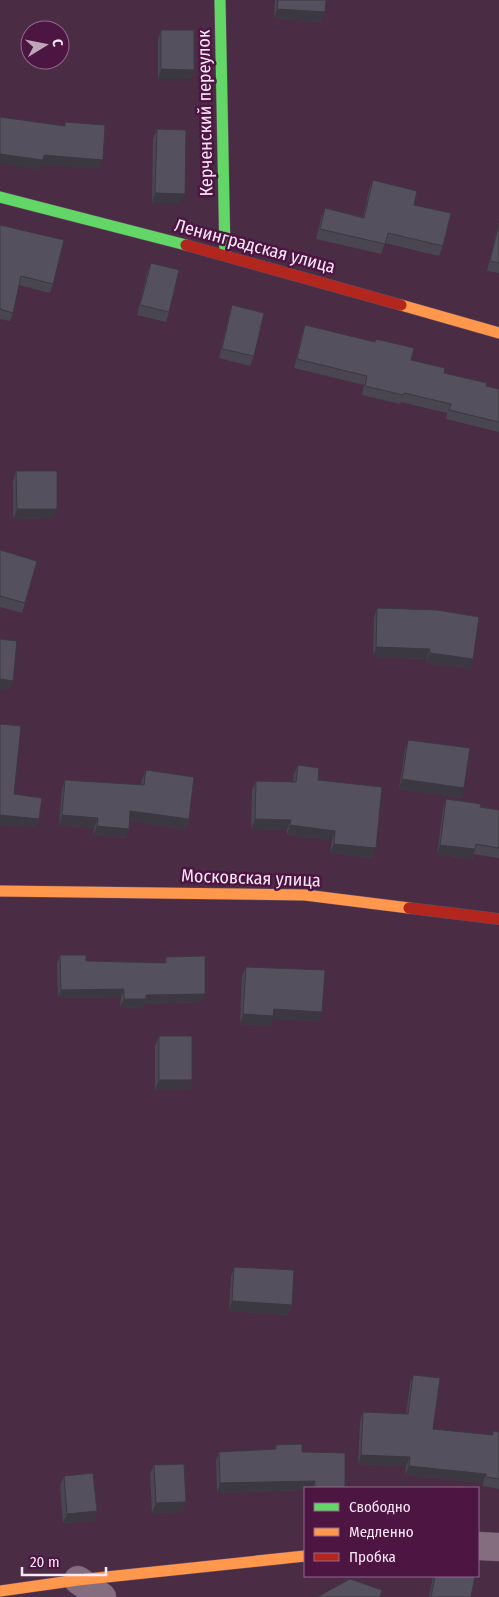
<svg xmlns="http://www.w3.org/2000/svg" width="499" height="1597" viewBox="0 0 499 1597" font-family="'Fira Sans Condensed',sans-serif">
<style>
.lines{fill:none;stroke-linecap:round;stroke-linejoin:round}
.street-casing{stroke:#634c5f;stroke-width:29}
.fast-casing{stroke:#634c5f;stroke-width:12}
.slow-casing{stroke:#634c5f;stroke-width:12}
.jam-casing{stroke:#634c5f;stroke-width:12}
.street{stroke:#846d7f;stroke-width:28}
.fast{stroke:#63d668;stroke-width:11}
.slow{stroke:#ff974d;stroke-width:11}
.jam{stroke:#b3261e;stroke-width:11}
.wall{fill:#494551}
.shaded-wall{fill:#3c3842}
.building{fill:#55505e;stroke:#3c3842}
.labels{text-anchor:middle;stroke-width:5;stroke-linejoin:round;paint-order:stroke}
.street-label{font-size:18px;fill:#fde8f7;stroke:#4c1542}
</style>
<rect width="100%" height="100%" fill="#4a2d45"/>
<g class="lines">
<defs>
<path id="street" d="M 478,1546 L 499,1547
M 78,1580 L 102,1597"/>
<path id="fast" d="M 220,0 L 225,255
M 0,197 L 186,245"/>
<path id="slow" d="M 401,305 L 499,333
M 0,891 L 305,895 L 409,908
M 0,1591 L 78,1580 L 305,1556"/>
<path id="jam" d="M 186,245 L 401,305
M 409,908 L 499,919"/>
</defs>
<use href="#street" class="street-casing"/>
<use href="#fast" class="fast-casing"/>
<use href="#slow" class="slow-casing"/>
<use href="#jam" class="jam-casing"/>
<use href="#street" class="street"/>
<use href="#fast" class="fast"/>
<use href="#slow" class="slow"/>
<use href="#jam" class="jam"/>
</g>
<path class="wall" d="M 275,0 L 326,0 L 321,22 L 274,18 Z
M 161,30 L 194,70 L 191,79 L 158,79 L 158,39 Z
M 157,129 L 181,203 L 152,203 L 153,139 Z
M 373,180 L 414,205 L 443,246 L 439,256 L 385,243 L 381,254 L 316,239 L 321,218 L 325,208 L 363,217 L 369,190 Z
M 499,222 L 499,273 L 487,271 L 497,229 Z
M 0,225 L 53,284 L 50,293 L 19,285 L 13,313 L 10,321 L 0,319 Z
M 151,263 L 169,312 L 166,322 L 137,315 L 147,273 Z
M 232,305 L 254,356 L 250,366 L 219,358 L 229,315 Z
M 305,325 L 411,360 L 444,373 L 486,386 L 499,389 L 499,432 L 446,419 L 447,413 L 401,402 L 400,404 L 362,395 L 364,385 L 294,368 L 302,334 Z
M 16,471 L 53,518 L 13,519 L 13,481 Z
M 0,550 L 25,603 L 22,613 L 0,607 Z
M 377,608 L 473,659 L 470,669 L 426,663 L 427,659 L 373,657 L 374,618 Z
M 408,740 L 464,788 L 461,798 L 399,789 L 405,750 Z
M 298,765 L 318,780 L 373,858 L 330,853 L 332,840 L 287,835 L 287,830 L 251,829 L 252,790 L 256,781 L 293,782 L 294,774 Z
M 146,770 L 189,819 L 185,829 L 129,821 L 125,838 L 93,835 L 94,828 L 59,825 L 62,789 L 65,780 L 141,785 L 142,780 Z
M 446,799 L 499,810 L 499,858 L 474,854 L 472,859 L 437,854 L 443,809 Z
M 60,955 L 86,961 L 164,963 L 166,957 L 202,1002 L 144,1004 L 143,1008 L 120,1007 L 121,997 L 58,998 L 57,964 Z
M 246,967 L 322,1012 L 319,1021 L 272,1019 L 270,1026 L 240,1024 L 242,976 Z
M 159,1036 L 192,1080 L 189,1090 L 155,1090 L 155,1046 Z
M 234,1267 L 292,1305 L 288,1315 L 229,1311 L 231,1276 Z
M 413,1375 L 433,1429 L 492,1435 L 493,1431 L 499,1432 L 499,1489 L 483,1486 L 483,1483 L 405,1475 L 406,1466 L 358,1464 L 360,1422 L 363,1412 L 406,1414 L 410,1384 Z
M 276,1445 L 302,1452 L 345,1488 L 305,1488 L 305,1490 L 217,1493 L 216,1461 L 219,1452 L 274,1449 Z
M 154,1465 L 182,1512 L 152,1513 L 150,1474 Z
M 64,1476 L 97,1511 L 93,1521 L 63,1523 L 60,1486 Z
M 433,1576 L 475,1576 L 471,1597 L 429,1597 Z"/>
<path class="shaded-wall" d="M 277,9 L 325,12 L 321,22 L 274,18 Z
M 161,69 L 194,70 L 191,79 L 158,79 Z
M 0,154 L 44,155 L 103,160 L 99,169 L 42,165 L 40,170 L 0,164 Z
M 155,193 L 185,194 L 181,203 L 152,203 Z
M 17,509 L 57,509 L 53,518 L 13,519 Z
M 376,647 L 430,649 L 427,659 L 373,657 Z
M 430,653 L 473,659 L 470,669 L 426,663 Z
M 0,679 L 13,681 L 9,690 L 0,689 Z
M 402,779 L 464,788 L 461,798 L 399,789 Z
M 130,811 L 189,819 L 185,829 L 127,821 Z
M 0,815 L 39,819 L 36,828 L 0,825 Z
M 62,815 L 98,818 L 94,828 L 59,825 Z
M 255,819 L 291,820 L 287,830 L 251,829 Z
M 290,825 L 335,831 L 332,840 L 287,835 Z
M 97,826 L 129,829 L 125,838 L 93,835 Z
M 334,844 L 376,848 L 373,858 L 330,853 Z
M 440,845 L 475,849 L 472,859 L 437,854 Z
M 124,989 L 121,997 L 58,998 L 61,990 Z
M 205,994 L 202,1002 L 144,1004 L 143,1008 L 120,1007 L 124,999 L 146,995 Z
M 274,1009 L 322,1012 L 319,1021 L 272,1019 L 270,1026 L 240,1024 L 243,1014 Z
M 159,1080 L 192,1080 L 189,1090 L 155,1090 Z
M 232,1301 L 292,1305 L 288,1315 L 229,1311 Z
M 361,1455 L 410,1457 L 406,1466 L 358,1464 Z
M 409,1466 L 486,1474 L 483,1483 L 405,1475 Z
M 315,1481 L 313,1488 L 305,1488 L 305,1490 L 217,1493 L 220,1483 Z
M 186,1502 L 182,1512 L 152,1513 L 156,1503 Z
M 97,1511 L 93,1521 L 63,1523 L 67,1514 Z"/>
<path class="building" d="M 278,0 L 326,0 L 325,12 L 277,9 Z
M 161,30 L 194,30 L 194,70 L 161,69 Z
M 0,117 L 65,126 L 65,122 L 105,125 L 103,160 L 44,155 L 43,160 L 0,154 Z
M 157,129 L 186,130 L 185,194 L 155,193 Z
M 373,180 L 417,191 L 414,205 L 451,213 L 443,246 L 388,233 L 385,244 L 320,229 L 325,208 L 364,218 Z
M 499,224 L 499,263 L 490,261 Z
M 0,225 L 64,240 L 53,284 L 21,276 L 13,313 L 0,309 Z
M 151,263 L 179,270 L 169,312 L 140,305 Z
M 232,305 L 264,313 L 254,356 L 222,349 Z
M 305,325 L 375,342 L 376,339 L 414,348 L 411,360 L 445,368 L 444,373 L 487,383 L 486,386 L 499,389 L 499,422 L 449,410 L 451,404 L 404,393 L 403,395 L 365,386 L 367,376 L 297,359 Z
M 16,471 L 57,471 L 57,509 L 17,509 Z
M 0,550 L 37,561 L 25,603 L 0,596 Z
M 377,608 L 437,610 L 479,617 L 473,659 L 430,653 L 430,649 L 376,647 Z
M 0,639 L 17,641 L 13,681 L 0,679 Z
M 0,724 L 21,726 L 14,794 L 42,798 L 39,819 L 0,815 Z
M 408,740 L 470,748 L 464,788 L 402,779 Z
M 298,765 L 319,768 L 318,780 L 382,787 L 376,848 L 334,844 L 335,831 L 290,825 L 291,820 L 255,819 L 256,781 L 296,782 Z
M 146,770 L 194,777 L 189,819 L 130,811 L 129,829 L 97,826 L 98,818 L 62,815 L 65,780 L 144,785 Z
M 446,799 L 481,804 L 480,807 L 499,810 L 499,848 L 476,844 L 475,849 L 440,845 Z
M 60,955 L 86,955 L 86,961 L 166,963 L 166,957 L 205,956 L 205,994 L 146,995 L 146,999 L 124,999 L 124,989 L 61,990 Z
M 246,967 L 325,970 L 322,1012 L 274,1009 L 273,1016 L 243,1014 Z
M 159,1036 L 192,1036 L 192,1080 L 159,1080 Z
M 234,1267 L 294,1270 L 292,1305 L 232,1301 Z
M 413,1375 L 440,1378 L 433,1429 L 493,1435 L 493,1431 L 499,1432 L 499,1479 L 486,1477 L 486,1474 L 409,1466 L 410,1457 L 361,1455 L 363,1412 L 408,1414 Z
M 302,1444 L 302,1452 L 345,1453 L 345,1488 L 315,1488 L 315,1481 L 220,1483 L 219,1452 L 276,1449 L 276,1445 Z
M 184,1464 L 186,1502 L 156,1503 L 154,1465 Z
M 93,1473 L 97,1511 L 67,1514 L 64,1476 Z
M 435,1576 L 475,1576 L 471,1597 L 431,1597 Z
M 350,1579 L 382,1590 L 380,1597 L 317,1597 Z"/>
<g class="labels">
<g class="street-label">
<text transform="translate(205 113) rotate(-91)" y="6">Керченский переулок</text>
<text transform="translate(255 246) rotate(15)" y="6">Ленинградская улица</text>
<text transform="translate(251 878) rotate(2)" y="6">Московская улица</text>
</g>
</g>
<rect x="304" y="1487" width="175" height="90" fill="#4c1542" stroke="#93698a"/>
<rect x="314" y="1503" width="25" height="8" fill="#63d668" stroke="#93698a"/>
<text x="349" y="1512" font-size="15" fill="#fde8f7">Свободно</text>
<rect x="314" y="1528" width="25" height="8" fill="#ff974d" stroke="#93698a"/>
<text x="349" y="1537" font-size="15" fill="#fde8f7">Медленно</text>
<rect x="314" y="1553" width="25" height="8" fill="#b3261e" stroke="#93698a"/>
<text x="349" y="1562" font-size="15" fill="#fde8f7">Пробка</text>
<g transform="translate(45 45) rotate(80)"><circle r="24" fill="#4c1542" stroke="#93698a"/>
<path d="M0-4L9 19L0 12L-9 19Z" fill="#bea7b9"/>
<text y="-8" font-size="14" font-weight="bold" text-anchor="middle" fill="#fde8f7">С</text>
</g>
<path d="M22 1567v8h84v-8" fill="none" stroke="#fde8f7" stroke-width="2.5"/>
<text x="30" y="1567" font-size="15" fill="#fde8f7" stroke="#4c1542" stroke-width="4" paint-order="stroke">20 m</text>
</svg>
